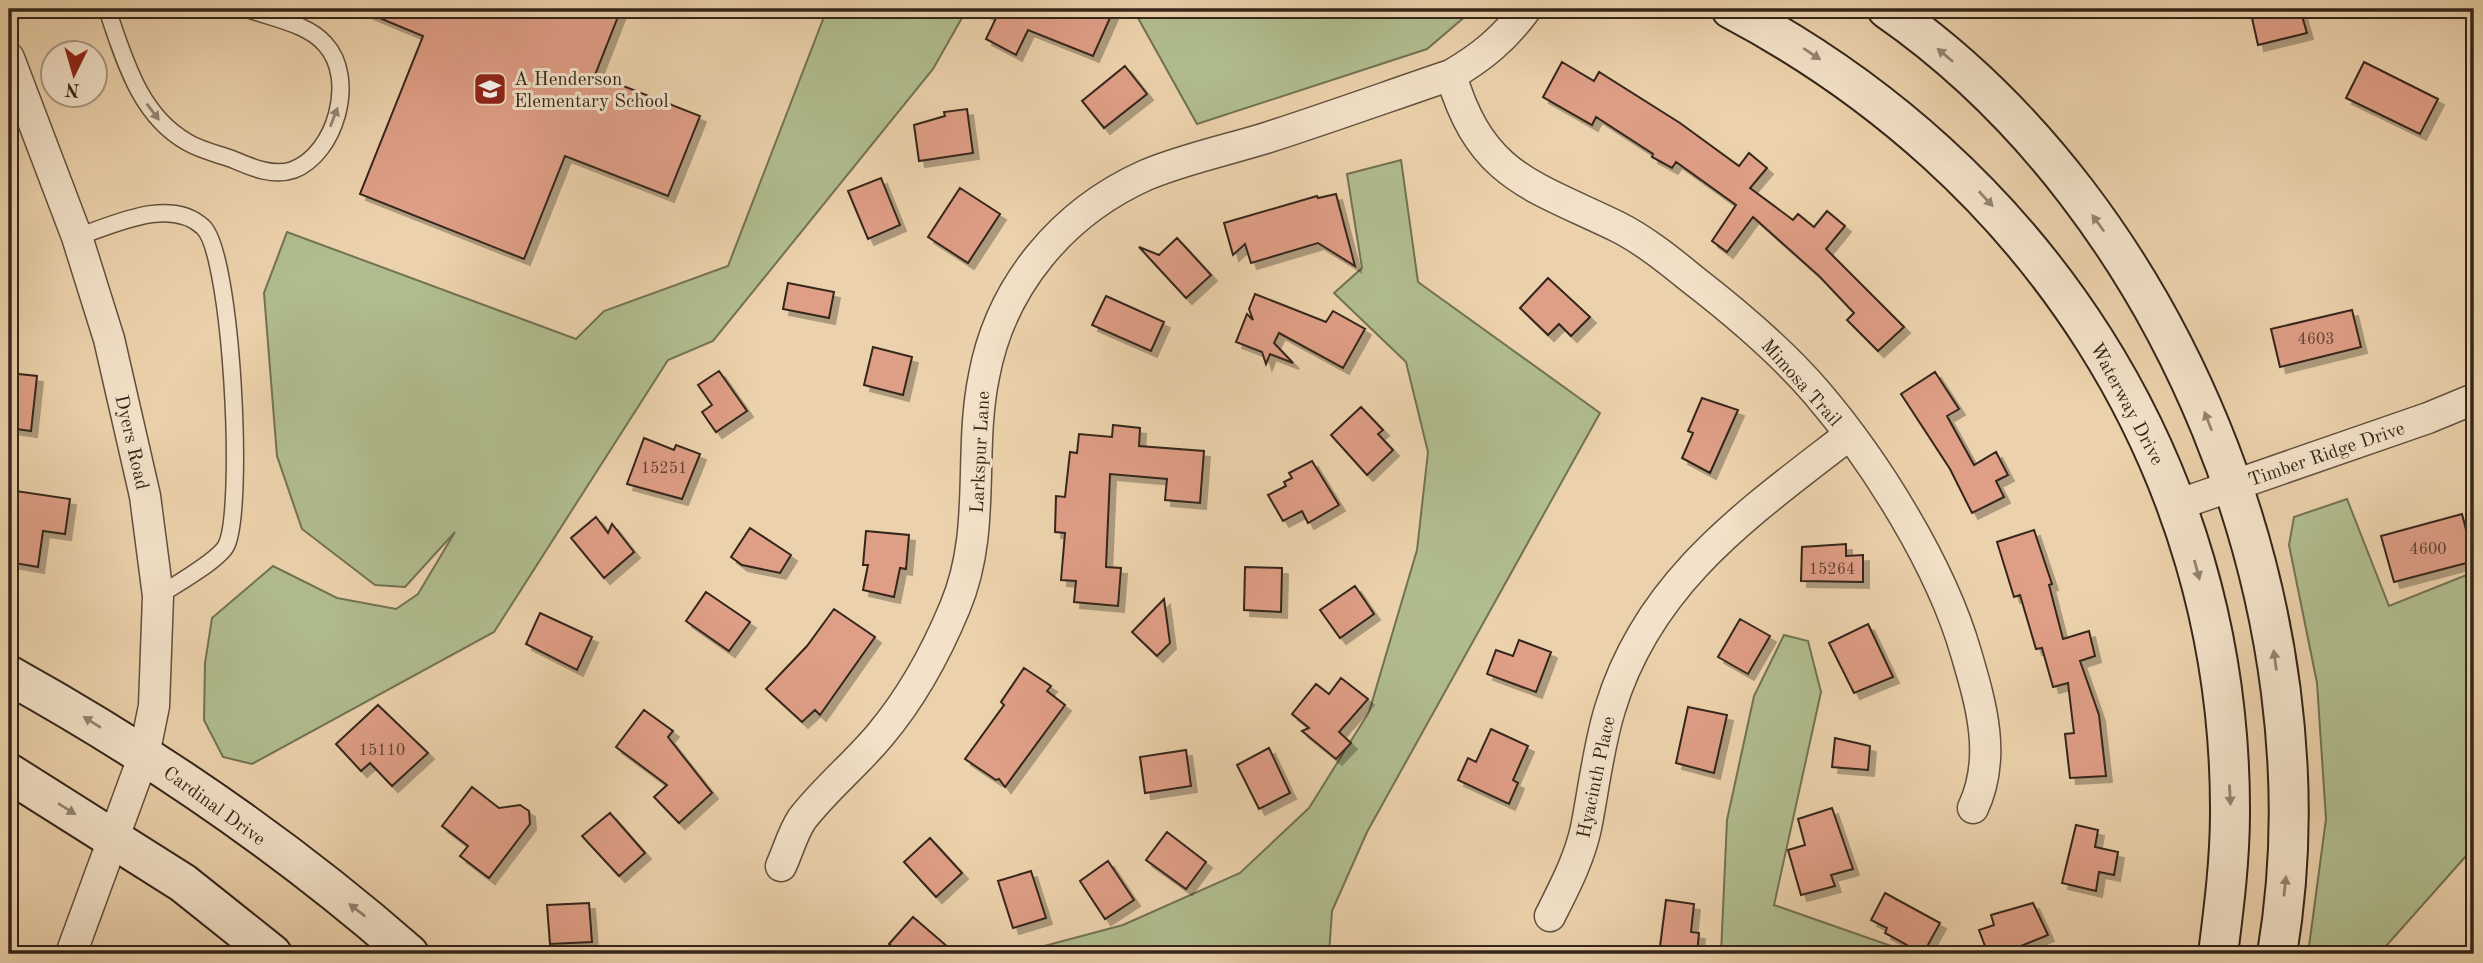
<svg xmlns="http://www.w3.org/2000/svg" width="2483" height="963" viewBox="0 0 2483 963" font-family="'Old Standard TT',serif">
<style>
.green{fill:#b1bd8e;stroke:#727254;stroke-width:2}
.building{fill:#df9e86;stroke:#34261a;stroke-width:2;filter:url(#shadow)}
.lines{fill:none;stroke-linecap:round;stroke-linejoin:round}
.lane-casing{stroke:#62513e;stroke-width:19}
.street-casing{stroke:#62513e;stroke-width:33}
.secondary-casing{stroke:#34261a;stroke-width:42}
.lane{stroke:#f3e2c9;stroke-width:16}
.street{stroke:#f3e2c9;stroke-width:30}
.secondary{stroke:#f3e2c9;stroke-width:38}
.oneway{fill:#948472}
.labels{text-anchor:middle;stroke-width:6;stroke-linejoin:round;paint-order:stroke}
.number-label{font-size:16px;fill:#5f4435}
.poi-label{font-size:19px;fill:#34261a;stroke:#f3e2c9;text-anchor:start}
.street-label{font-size:19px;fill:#34261a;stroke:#f3e2c9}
</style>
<defs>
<filter id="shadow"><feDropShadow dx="6" dy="6" stdDeviation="0" flood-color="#0004"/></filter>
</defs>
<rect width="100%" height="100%" fill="#ecd2ac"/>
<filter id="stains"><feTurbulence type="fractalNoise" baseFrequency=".00286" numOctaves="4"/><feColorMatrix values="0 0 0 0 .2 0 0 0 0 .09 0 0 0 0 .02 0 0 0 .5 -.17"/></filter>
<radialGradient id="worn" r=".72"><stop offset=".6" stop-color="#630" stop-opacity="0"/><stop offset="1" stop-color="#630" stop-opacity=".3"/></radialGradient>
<path class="green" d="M 827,9 L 967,9 L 933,69 L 713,341 L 668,360 L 494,632 L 252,764 L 223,757 L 204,720 L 205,663 L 212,618 L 273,566 L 337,598 L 396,609 L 418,594 L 455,532 L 405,587 L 375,585 L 302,529 L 277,456 L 264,293 L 287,232 L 576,339 L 604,311 L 728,266 Z
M 1133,9 L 1474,9 L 1427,49 L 1197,124 Z
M 1401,160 L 1418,282 L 1600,413 L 1367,832 L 1332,911 L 1329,954 L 1014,954 L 1123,925 L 1240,873 L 1309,808 L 1369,712 L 1417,550 L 1428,452 L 1406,362 L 1334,293 L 1362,268 L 1347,174 Z
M 2347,499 L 2389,606 L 2474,572 L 2474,847 L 2379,954 L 2308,954 L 2326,819 L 2317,683 L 2289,545 L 2294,517 Z
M 1784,635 L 1808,641 L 1821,692 L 1774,905 L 1914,954 L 1721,954 L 1727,820 L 1754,696 Z"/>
<path class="building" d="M 358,9 L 621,9 L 595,75 L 700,116 L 668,196 L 565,156 L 524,259 L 360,194 L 423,36 Z
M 978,9 L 1114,9 L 1093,56 L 1028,30 L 1016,55 L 986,39 L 996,18 Z
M 2250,9 L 2300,9 L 2307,33 L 2258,45 Z
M 1562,62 L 1594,81 L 1599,72 L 1680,123 L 1739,166 L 1749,153 L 1767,168 L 1750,188 L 1793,220 L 1798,214 L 1814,227 L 1827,211 L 1845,226 L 1826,249 L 1904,327 L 1878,351 L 1847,320 L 1854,313 L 1819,276 L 1753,217 L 1727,252 L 1712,241 L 1736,205 L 1676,162 L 1672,168 L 1652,157 L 1653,154 L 1596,117 L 1592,125 L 1543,97 Z
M 2364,62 L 2438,99 L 2420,134 L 2346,98 Z
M 1125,66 L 1147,94 L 1104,128 L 1082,101 Z
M 967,109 L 973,153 L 919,161 L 914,125 L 945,116 L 944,112 Z
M 881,178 L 900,225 L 868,239 L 848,191 Z
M 960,188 L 1000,214 L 968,263 L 928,237 Z
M 1336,194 L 1355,266 L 1318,243 L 1251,263 L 1245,244 L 1233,255 L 1224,223 L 1317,196 L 1318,198 Z
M 1177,238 L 1211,275 L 1186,298 L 1139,247 L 1159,255 Z
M 1548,278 L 1590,317 L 1571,336 L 1559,324 L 1548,335 L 1520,308 Z
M 788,283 L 834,292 L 829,318 L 783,309 Z
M 1255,294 L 1326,322 L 1333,311 L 1365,329 L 1343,368 L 1279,333 L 1274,343 L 1293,363 L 1270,354 L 1266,364 L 1262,352 L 1236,342 L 1247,314 L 1253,320 L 1249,309 Z
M 1106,296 L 1164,322 L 1151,351 L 1092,325 Z
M 2352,310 L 2361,347 L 2280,367 L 2271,329 Z
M 873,347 L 912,357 L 903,395 L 864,385 Z
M 719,371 L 747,411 L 716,432 L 702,412 L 712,405 L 698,385 Z
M 1935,372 L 1959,409 L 1947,416 L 1974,465 L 1996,452 L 2008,475 L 1996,481 L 2004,497 L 1972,513 L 1950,469 L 1901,394 Z
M 9,373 L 37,376 L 31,431 L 9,428 Z
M 1702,398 L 1738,410 L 1710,473 L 1682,458 L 1693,433 L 1688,431 Z
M 1361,407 L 1383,430 L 1378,434 L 1393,450 L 1367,475 L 1331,435 Z
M 1113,425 L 1140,428 L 1139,446 L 1204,451 L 1200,503 L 1165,500 L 1167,479 L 1110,474 L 1106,567 L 1121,568 L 1118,606 L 1074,602 L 1076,581 L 1061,580 L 1065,533 L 1055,532 L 1056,496 L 1065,497 L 1070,452 L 1077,453 L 1079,434 L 1112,437 Z
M 644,438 L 674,450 L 676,445 L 700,454 L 682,499 L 627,484 Z
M 1312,461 L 1339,505 L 1308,523 L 1302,511 L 1283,521 L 1268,495 L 1286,486 L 1284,482 L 1292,478 L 1289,473 Z
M 9,490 L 70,499 L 65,534 L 43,531 L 38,567 L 9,562 Z
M 2462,514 L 2474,561 L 2394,582 L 2381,536 Z
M 596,517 L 608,533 L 612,524 L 634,552 L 604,578 L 571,538 Z
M 750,528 L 791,555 L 780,573 L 742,565 L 731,557 Z
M 2034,530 L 2052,584 L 2049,585 L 2063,639 L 2089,631 L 2095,656 L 2080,661 L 2099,715 L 2106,776 L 2070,778 L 2065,734 L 2074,733 L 2068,683 L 2053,687 L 2042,648 L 2036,649 L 2020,595 L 2014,597 L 1997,542 Z
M 866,531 L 909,535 L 906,569 L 900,568 L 894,597 L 863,590 L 868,565 L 863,565 Z
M 1846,544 L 1846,556 L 1863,555 L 1863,582 L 1801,581 L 1802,547 Z
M 1245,567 L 1282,568 L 1281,612 L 1244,610 Z
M 1355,586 L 1374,614 L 1340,638 L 1320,610 Z
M 706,592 L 750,622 L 729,651 L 686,621 Z
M 1164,599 L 1170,643 L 1157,656 L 1132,632 Z
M 834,609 L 875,637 L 820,715 L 815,710 L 802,722 L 766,689 L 807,646 Z
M 540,613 L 592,637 L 577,670 L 526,644 Z
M 1740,619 L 1770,636 L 1748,674 L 1718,657 Z
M 1868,624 L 1893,677 L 1854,693 L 1829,643 Z
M 1519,640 L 1551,652 L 1536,692 L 1487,674 L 1496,650 L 1513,656 Z
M 1024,668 L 1051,686 L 1047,691 L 1065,705 L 1005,787 L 999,779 L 996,780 L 965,759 L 1004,705 L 1001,702 Z
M 1341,678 L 1368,699 L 1339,732 L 1351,743 L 1336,759 L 1302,731 L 1309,728 L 1292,714 L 1316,684 L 1329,694 Z
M 378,705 L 428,753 L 392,786 L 370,763 L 361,771 L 336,744 Z
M 1688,707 L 1727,715 L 1714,773 L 1676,763 Z
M 644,710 L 673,731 L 668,737 L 712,793 L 679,823 L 654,797 L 667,785 L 616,747 Z
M 1491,729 L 1528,746 L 1513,780 L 1518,783 L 1509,804 L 1458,780 L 1468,758 L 1476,762 Z
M 1835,738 L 1870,746 L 1868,770 L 1832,767 Z
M 1269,748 L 1290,793 L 1259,809 L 1237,765 Z
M 1186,750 L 1191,786 L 1145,793 L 1140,757 Z
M 472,787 L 499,808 L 520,805 L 529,811 L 530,824 L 489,878 L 460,856 L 468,846 L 442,826 Z
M 1832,808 L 1853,869 L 1831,875 L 1835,886 L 1801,895 L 1788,850 L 1805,845 L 1798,819 Z
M 610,813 L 645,853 L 619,876 L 582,836 Z
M 2076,825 L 2098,830 L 2095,847 L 2118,852 L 2114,875 L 2099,872 L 2096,891 L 2062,883 Z
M 1167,832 L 1206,862 L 1186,889 L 1146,860 Z
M 930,838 L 962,873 L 936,897 L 904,862 Z
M 1108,861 L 1134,900 L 1105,919 L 1080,881 Z
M 1031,871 L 1046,918 L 1013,928 L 998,881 Z
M 1885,893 L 1940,923 L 1923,954 L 1885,933 L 1887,928 L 1871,920 Z
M 1666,900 L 1694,904 L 1691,932 L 1699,933 L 1697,954 L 1659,954 Z
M 589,903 L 592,942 L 550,944 L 547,905 Z
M 2033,903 L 2048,935 L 2011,950 L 2013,954 L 1988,954 L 1979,930 L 1994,925 L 1991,915 Z
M 913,917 L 956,954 L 901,954 L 889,944 Z"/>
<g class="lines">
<defs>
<path id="lane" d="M 107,9 C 124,58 139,115 187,142 C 200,150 218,154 232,159 C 251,167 272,177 293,170 C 336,154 357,78 325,44 C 308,24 272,18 248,9
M 77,237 C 113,225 170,196 203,227 C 232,253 245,511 226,546 C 218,561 173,586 158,596"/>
<path id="street" d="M 9,58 L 77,237 L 109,339 L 145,496 L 158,596 L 154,706 L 144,755 L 71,954
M 1451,75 C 1481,177 1532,185 1618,227 C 1644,240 1670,261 1692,279 C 1736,313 1781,351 1817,393 C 1876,462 1941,566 1966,653 C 1981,704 1997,757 1973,808
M 2177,505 L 2428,418 L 2474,399
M 781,866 C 788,851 793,832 802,819 C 825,789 856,764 880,735 C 912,697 936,653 955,607 C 987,531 968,454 984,376 C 1001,285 1063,212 1146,175 C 1184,159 1227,150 1266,138 C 1328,118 1389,96 1451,75 C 1482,57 1505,38 1526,9
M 1550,916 C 1564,888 1579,860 1586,828 C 1594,788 1598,748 1610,709 C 1649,580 1749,513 1849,435"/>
<path id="secondary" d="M 1731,9 C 2034,169 2231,464 2230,812 C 2230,860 2224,907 2218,954
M 1887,9 C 2173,208 2335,613 2277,954
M 9,675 C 151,754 287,847 409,954
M 9,773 L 183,883 L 272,954"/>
</defs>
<use href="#lane" class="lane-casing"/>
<use href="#street" class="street-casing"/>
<use href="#secondary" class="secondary-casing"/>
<use href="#lane" class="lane"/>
<use href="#street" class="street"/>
<use href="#secondary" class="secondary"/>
</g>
<defs><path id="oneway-solid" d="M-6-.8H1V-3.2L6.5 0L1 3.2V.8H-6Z" transform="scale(1.75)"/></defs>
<g class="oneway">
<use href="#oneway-solid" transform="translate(1812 54) rotate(34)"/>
<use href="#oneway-solid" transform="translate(1945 55) rotate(-140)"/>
<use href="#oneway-solid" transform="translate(153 112) rotate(53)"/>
<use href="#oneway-solid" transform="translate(334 117) rotate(-69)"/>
<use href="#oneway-solid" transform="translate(1986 199) rotate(47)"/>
<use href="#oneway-solid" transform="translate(2098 223) rotate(-126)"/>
<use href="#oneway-solid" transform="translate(2208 421) rotate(-111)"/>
<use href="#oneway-solid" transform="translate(2197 570) rotate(75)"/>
<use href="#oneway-solid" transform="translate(2275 660) rotate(-98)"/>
<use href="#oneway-solid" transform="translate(92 722) rotate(-148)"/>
<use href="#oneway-solid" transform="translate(2230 795) rotate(87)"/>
<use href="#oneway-solid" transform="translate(67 809) rotate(32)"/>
<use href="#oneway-solid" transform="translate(2285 886) rotate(-84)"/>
<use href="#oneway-solid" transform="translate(357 910) rotate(-142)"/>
</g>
<defs>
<symbol id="school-square" viewBox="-11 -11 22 22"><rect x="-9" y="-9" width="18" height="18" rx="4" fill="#8f2418" stroke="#f3e2c9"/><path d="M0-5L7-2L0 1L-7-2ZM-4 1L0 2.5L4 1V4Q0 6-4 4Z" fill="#fff"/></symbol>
</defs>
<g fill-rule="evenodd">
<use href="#school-square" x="471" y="70" width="38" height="38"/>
</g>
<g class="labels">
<g class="number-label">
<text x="2316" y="344">4603</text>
<text x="664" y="473">15251</text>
<text x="2428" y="554">4600</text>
<text x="1832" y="574">15264</text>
<text x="382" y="755">15110</text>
</g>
<g class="poi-label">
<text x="514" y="85">A Henderson<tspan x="514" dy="22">Elementary School</tspan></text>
</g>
<g class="street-label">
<text transform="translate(1802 382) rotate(48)" y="7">Mimosa Trail</text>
<text transform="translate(2128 403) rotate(62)" y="7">Waterway Drive</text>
<text transform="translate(133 442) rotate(77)" y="7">Dyers Road</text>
<text transform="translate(979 452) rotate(-87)" y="7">Larkspur Lane</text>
<text transform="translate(2326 453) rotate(-19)" y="7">Timber Ridge Drive</text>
<text transform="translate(1595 777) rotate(-78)" y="7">Hyacinth Place</text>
<text transform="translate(215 805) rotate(36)" y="7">Cardinal Drive</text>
</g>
</g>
<rect width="2483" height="963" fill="none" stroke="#ecd2ac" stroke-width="35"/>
<rect x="10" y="10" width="2462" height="942" fill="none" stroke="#34261a" stroke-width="3.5"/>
<rect x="18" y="18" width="2448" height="928" fill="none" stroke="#34261a" stroke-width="2"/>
<g transform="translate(74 74) rotate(185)"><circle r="33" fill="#f3e2c9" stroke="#a79783" stroke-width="2"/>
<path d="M0-5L12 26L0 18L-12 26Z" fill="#8f2418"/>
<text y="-10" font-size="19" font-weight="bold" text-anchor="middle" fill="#34261a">N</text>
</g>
<rect width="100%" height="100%" filter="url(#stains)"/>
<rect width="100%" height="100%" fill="url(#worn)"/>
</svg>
